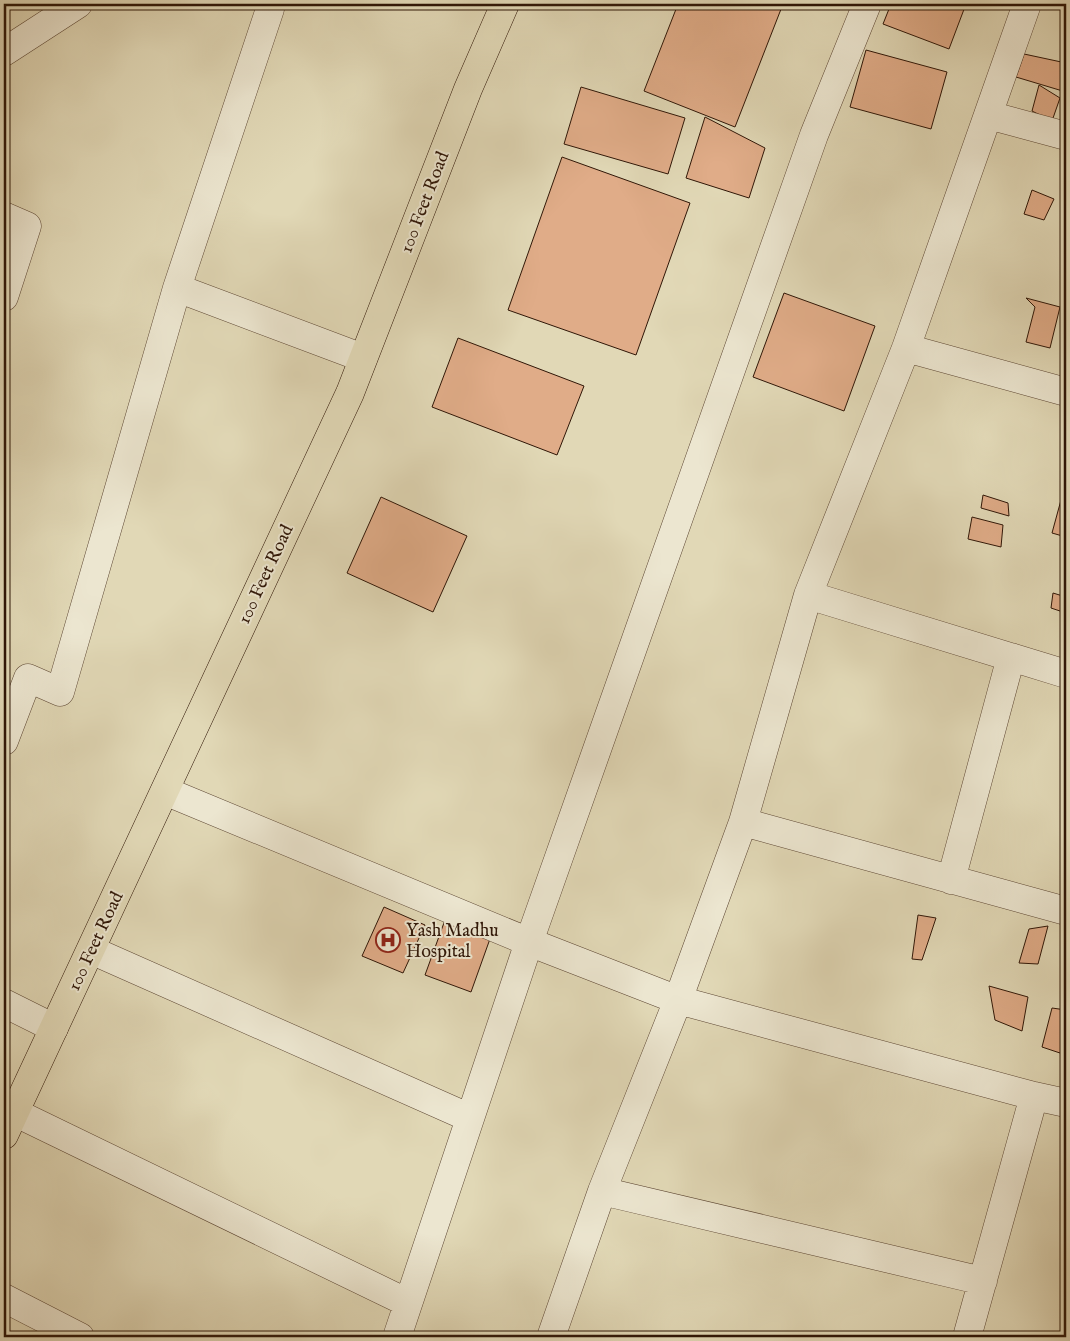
<svg xmlns="http://www.w3.org/2000/svg" width="1070" height="1341" viewBox="0 0 1070 1341" font-family="'IM FELL English',serif">
<style>
.building{fill:#e0ac88;stroke:#2f1607}
.lines{fill:none;stroke-linecap:round;stroke-linejoin:round}
.minor-casing{stroke:#5c4633;stroke-width:29}
.major-casing{stroke:#2f1607;stroke-width:29}
.minor{stroke:#ece6d0;stroke-width:28}
.major{stroke:#e1d8b6;stroke-width:28}
.labels{text-anchor:middle;stroke-width:4;stroke-linejoin:round;paint-order:stroke}
.street-label{font-size:18px;fill:#2f1607;stroke:#ece6d0}
.poi-label{font-size:18px;fill:#2f1607;stroke:#ece6d0;text-anchor:start}
</style>
<rect width="100%" height="100%" fill="#e1d8b6"/>
<filter id="stains"><feTurbulence type="fractalNoise" baseFrequency=".004" numOctaves="4"/><feColorMatrix values="0 0 0 0 .2 0 0 0 0 .09 0 0 0 0 .02 0 0 0 .5 -.17"/></filter>
<radialGradient id="worn" r=".72"><stop offset=".6" stop-color="#630" stop-opacity="0"/><stop offset="1" stop-color="#630" stop-opacity=".3"/></radialGradient>
<path class="building" d="M 678,4 L 783,4 L 735,127 L 644,91 Z
M 891,4 L 966,4 L 949,49 L 883,24 Z
M 866,50 L 947,72 L 931,129 L 850,107 Z
M 1024,54 L 1066,63 L 1066,92 L 1016,77 Z
M 1039,85 L 1060,98 L 1052,121 L 1032,111 Z
M 581,87 L 685,118 L 668,174 L 564,144 Z
M 705,117 L 765,148 L 749,198 L 686,178 Z
M 562,157 L 690,203 L 636,355 L 508,310 Z
M 1032,190 L 1054,199 L 1044,220 L 1024,214 Z
M 784,293 L 875,326 L 844,411 L 753,377 Z
M 1026,298 L 1060,307 L 1050,348 L 1026,342 L 1035,307 Z
M 458,338 L 584,386 L 557,455 L 432,407 Z
M 983,495 L 1008,503 L 1009,516 L 981,508 Z
M 381,497 L 467,536 L 433,612 L 347,573 Z
M 1061,500 L 1066,502 L 1066,537 L 1052,533 Z
M 972,517 L 1003,525 L 1001,547 L 968,539 Z
M 1053,593 L 1066,597 L 1066,613 L 1051,608 Z
M 384,907 L 425,925 L 403,973 L 362,956 Z
M 918,915 L 936,918 L 922,960 L 912,959 Z
M 445,920 L 491,936 L 471,992 L 425,975 Z
M 1048,926 L 1038,964 L 1019,963 L 1029,929 Z
M 989,986 L 1028,997 L 1022,1031 L 995,1020 Z
M 1052,1008 L 1066,1010 L 1066,1055 L 1042,1047 Z"/>
<g class="lines">
<defs>
<path id="minor" d="M 4,52 L 78,4
M 988,115 L 1066,136
M 4,216 L 27,226 L 4,297
M 177,288 L 363,358
M 906,348 L 1066,392
M 808,595 L 1066,674
M 4,741 L 28,678 L 60,692 L 177,288 L 270,9
M 165,791 L 529,942 L 678,1000 L 1034,1096 L 1066,1103
M 743,822 L 1066,911
M 951,880 L 1011,657
M 91,950 L 470,1118
M 4,1003 L 54,1028
M 14,1112 L 408,1303
M 602,1191 L 983,1281
M 4,1298 L 80,1337
M 397,1337 L 529,942 L 814,135 L 867,4
M 551,1337 L 602,1191 L 678,1000 L 743,822 L 808,595 L 906,348 L 1027,4
M 967,1337 L 1034,1096"/>
<path id="major" d="M 4,1135 L 350,393 L 468,89 L 505,4"/>
</defs>
<use href="#minor" class="minor-casing"/>
<use href="#major" class="major-casing"/>
<use href="#minor" class="minor"/>
<use href="#major" class="major"/>
</g>
<defs>
<symbol id="hospital-ring" viewBox="-11 -11 22 22"><circle r="9.5" fill="#ece6d0" stroke="#8f2418" stroke-width="1.5"/><path d="M-5-5h3v3.5h4V-5h3V5h-3V1.5h-4V5h-3Z" fill="#8f2418"/></symbol>
</defs>
<g fill-rule="evenodd">
<use href="#hospital-ring" x="374" y="926" width="28" height="28"/>
</g>
<g class="labels">
<g class="street-label">
<text transform="translate(424 202) rotate(-69)" y="6">100 Feet Road</text>
<text transform="translate(265 574) rotate(-65)" y="6">100 Feet Road</text>
<text transform="translate(95 941) rotate(-65)" y="6">100 Feet Road</text>
</g>
<g class="poi-label">
<text x="406" y="936">Yash Madhu<tspan x="406" dy="21">Hospital</tspan></text>
</g>
</g>
<rect width="1070" height="1341" fill="none" stroke="#e1d8b6" stroke-width="20"/>
<rect x="5" y="5" width="1060" height="1331" fill="none" stroke="#2f1607" stroke-width="2.5"/>
<rect x="10" y="10" width="1050" height="1321" fill="none" stroke="#2f1607"/>
<rect width="100%" height="100%" filter="url(#stains)"/>
<rect width="100%" height="100%" fill="url(#worn)"/>
</svg>
